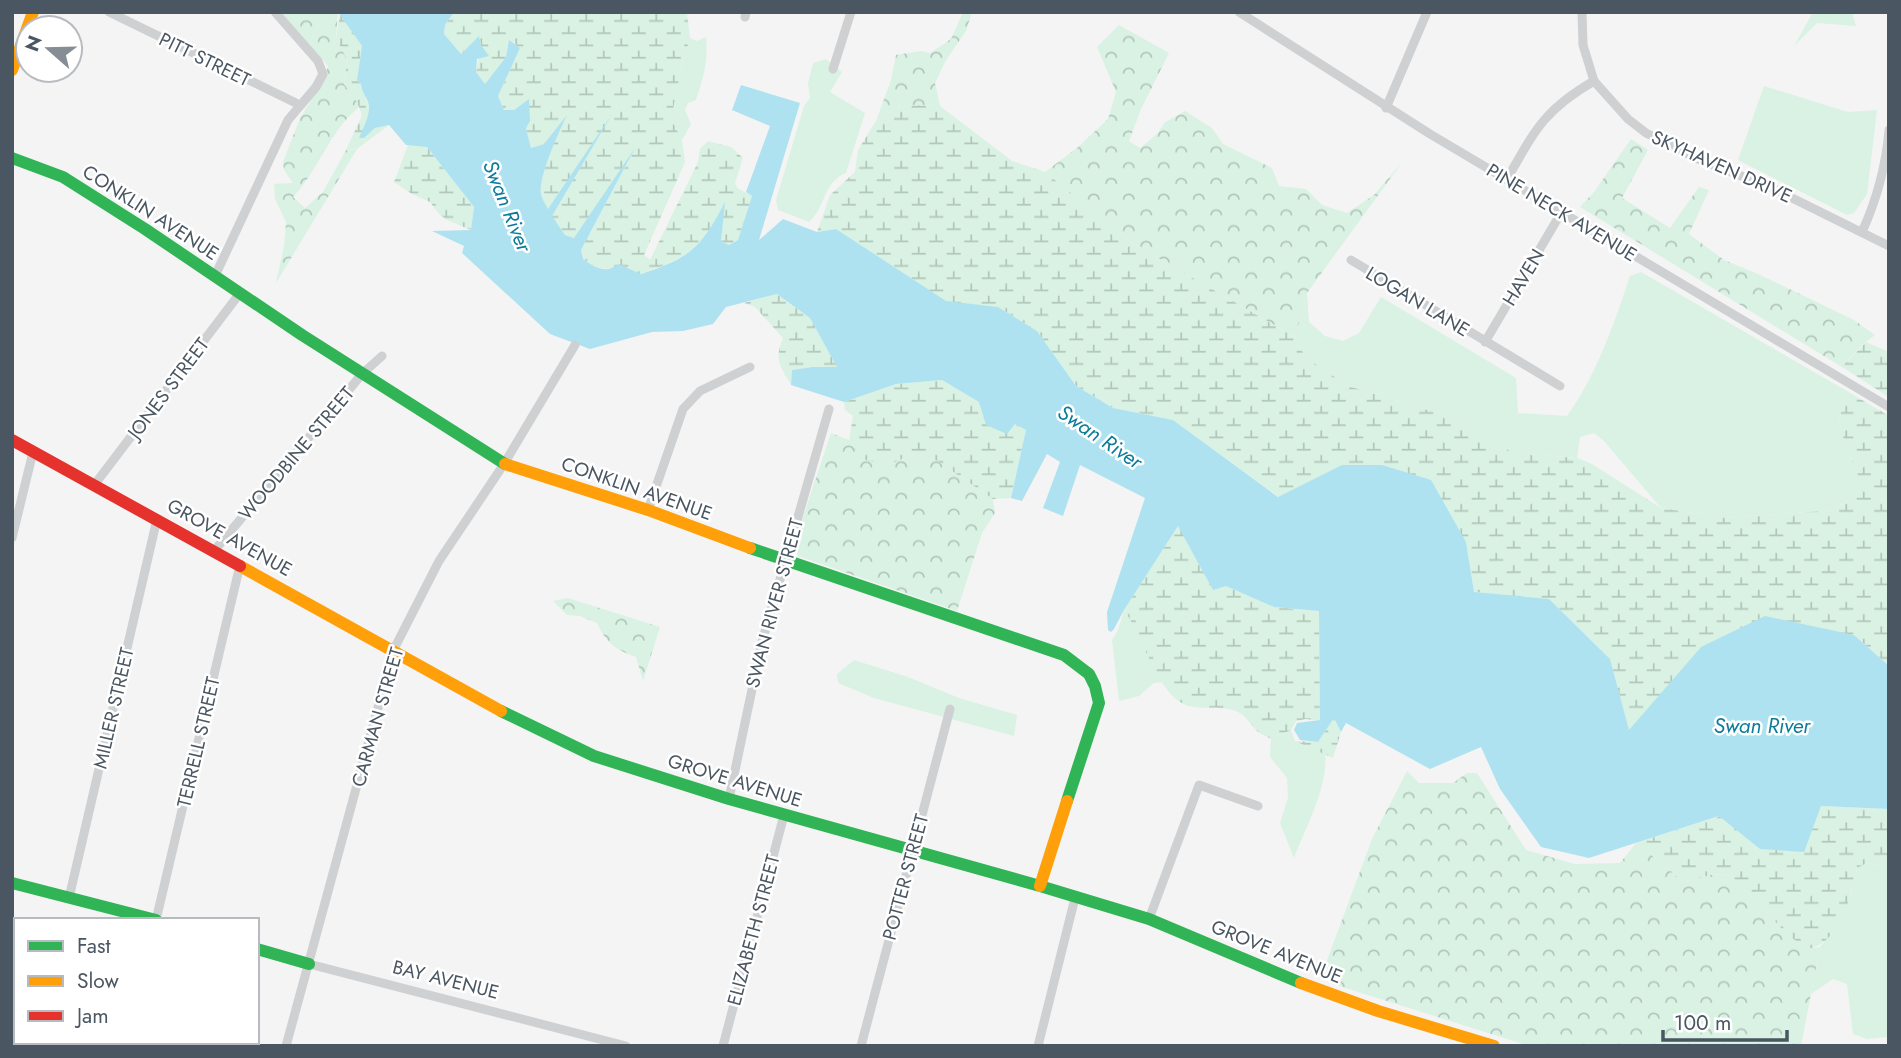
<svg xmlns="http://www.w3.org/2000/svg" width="1901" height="1058" viewBox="0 0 1901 1058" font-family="Jost,sans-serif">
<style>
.education{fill:#e6e5e6}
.grass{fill:#d9f2e3}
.forest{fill:url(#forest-crowns)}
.wetland{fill:url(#wetland-marsh)}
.water{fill:#aee2f0}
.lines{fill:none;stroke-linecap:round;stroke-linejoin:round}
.street{stroke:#ced0d2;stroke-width:9}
.fast{stroke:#30b455;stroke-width:12}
.slow{stroke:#ff9f0a;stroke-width:12}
.jam{stroke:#e5322d;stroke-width:12}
.labels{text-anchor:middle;stroke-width:5;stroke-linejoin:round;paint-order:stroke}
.street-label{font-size:19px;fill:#4a5661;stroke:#fff}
.water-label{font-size:21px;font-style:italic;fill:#0c7c9b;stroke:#fff}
</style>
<defs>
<pattern id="forest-crowns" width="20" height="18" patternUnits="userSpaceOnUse" patternTransform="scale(1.75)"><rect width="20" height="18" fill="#d9f2e3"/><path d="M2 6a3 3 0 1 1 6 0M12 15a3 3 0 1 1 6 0" fill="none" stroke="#b2c7bb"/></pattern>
<pattern id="wetland-marsh" width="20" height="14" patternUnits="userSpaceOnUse" patternTransform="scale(1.75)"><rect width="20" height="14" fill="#d9f2e3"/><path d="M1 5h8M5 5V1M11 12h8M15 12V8" fill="none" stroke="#b2c7bb"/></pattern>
</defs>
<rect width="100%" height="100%" fill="#f4f4f4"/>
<path class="education" d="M 16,1032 L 16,1042 L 197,1042 L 196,1046 L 12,1046 Z"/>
<path class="grass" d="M 1813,12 L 1852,12 L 1856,26 L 1817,23 L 1794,46 Z
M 706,37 C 708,63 704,75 696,100 L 688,103 L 685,110 L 691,124 L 682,140 L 670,119 L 681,69 L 690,38 L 697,41 Z
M 826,59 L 842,72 L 830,92 L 865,113 L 846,173 C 823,182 826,207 809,222 L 778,210 L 776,200 L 804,106 L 810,98 L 808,83 L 813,63 Z
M 1764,86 L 1848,112 L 1877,110 L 1867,194 L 1854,213 L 1847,215 L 1738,160 Z
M 1641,272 L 1847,391 L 1838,424 L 1858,475 L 1851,499 L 1836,510 L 1726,518 L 1661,508 L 1604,441 L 1594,433 L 1580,437 L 1577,458 L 1514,453 L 1441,414 L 1348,386 L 1305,357 L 1295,337 L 1307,293 L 1309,322 L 1325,336 L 1343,341 L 1359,333 L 1381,297 L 1516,378 L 1518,413 L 1567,416 C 1597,374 1614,324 1630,276 Z
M 1124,610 L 1135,625 L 1163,682 L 1154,683 L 1139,696 L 1119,701 L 1112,640 L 1118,630 Z
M 854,660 L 908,677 L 959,698 L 1017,715 L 1014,736 L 874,698 L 838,683 L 837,674 Z
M 1291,730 L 1295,741 L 1325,754 C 1329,785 1305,829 1294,858 L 1280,823 L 1288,798 L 1287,778 L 1270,757 L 1271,739 Z
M 1867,863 L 1889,867 L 1889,1037 L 1867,1039 L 1853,1034 L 1847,984 L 1833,979 L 1811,994 L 1820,947 L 1838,924 L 1851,894 L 1857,868 Z"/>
<path class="forest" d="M 281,12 L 338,12 L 336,38 L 347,59 L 344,84 L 358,102 L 358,108 C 329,132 319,170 293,197 L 305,208 L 323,192 L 346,150 L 357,149 L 276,283 L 284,246 L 286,222 L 275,199 L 274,184 L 293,183 L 284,170 L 283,162 L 300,118 L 323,81 L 328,66 Z
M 963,12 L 972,12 L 966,31 L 946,60 L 935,83 L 940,106 L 901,105 L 876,121 L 891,80 L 896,55 L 921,51 L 930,53 L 951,39 Z
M 1119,25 L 1169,53 L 1141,109 L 1129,141 L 1140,148 L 1157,134 L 1165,122 L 1185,111 L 1212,128 L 1223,144 L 1272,168 L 1279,186 L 1306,189 L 1322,205 L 1347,213 L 1374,195 L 1403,161 L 1307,293 L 1295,337 L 1132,243 L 1045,172 L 1078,147 L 1108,119 L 1116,92 L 1097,47 Z
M 1631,139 L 1648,150 L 1622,198 L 1670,228 L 1699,187 L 1709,190 L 1689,234 L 1724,260 L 1758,274 L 1854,320 L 1875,335 L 1862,345 L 1842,367 L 1580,207 L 1594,192 Z
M 831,433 L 849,440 L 888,465 L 911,455 L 936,460 L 993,499 L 995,513 L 982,533 L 957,611 L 798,556 L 794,544 Z
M 568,598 L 660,627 L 643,681 L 636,657 C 616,650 606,643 597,623 L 580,616 L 567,615 L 553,601 Z
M 1407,771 L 1419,783 L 1453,783 L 1467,773 L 1477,773 L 1526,850 L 1575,864 L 1620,863 L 1636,843 C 1654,855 1667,871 1685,882 L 1714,874 L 1731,875 L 1789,936 L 1808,949 L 1820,947 L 1801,1046 L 1529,1046 L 1330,983 L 1326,963 L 1372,839 Z"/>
<path class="wetland" d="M 454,12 L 687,12 L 690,38 L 681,69 L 671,119 L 682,140 L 685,162 L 644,255 L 650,260 L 698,162 L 700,149 L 708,141 L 731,147 L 743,158 L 735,183 L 737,188 L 752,196 L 738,240 L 729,245 L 721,241 L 724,205 C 700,249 688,258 640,274 L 627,267 L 599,269 L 583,259 L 581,250 L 631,156 L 574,238 L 565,235 L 551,216 L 602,130 L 548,210 C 546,205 542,199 541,194 C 538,176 557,136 565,119 L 544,144 L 531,148 L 526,128 L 529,100 L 514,110 L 504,110 L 498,96 L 520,48 L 509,40 L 506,57 L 485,84 L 476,72 L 481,45 L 479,37 L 461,54 L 444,34 L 445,25 Z
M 340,14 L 362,46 L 357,80 L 361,84 C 362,92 365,94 367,101 C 372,112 366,127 364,138 L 375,128 L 389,125 L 357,149 L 346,150 L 362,115 L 357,102 L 344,84 L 347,59 L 336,38 Z
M 901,105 L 940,106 L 1012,161 L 1045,172 L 1132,243 L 1295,337 L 1305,357 L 1348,386 L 1441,414 L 1514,453 L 1577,458 L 1592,464 L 1661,508 L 1726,518 L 1836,510 L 1851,499 L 1858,475 L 1838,424 L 1847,391 L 1889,416 L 1889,666 L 1854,635 L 1701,647 L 1629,731 L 1610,659 L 1550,600 L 1474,592 L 1466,542 L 1342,465 L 1279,497 L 1173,420 L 1113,408 L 1076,386 L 1037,331 L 998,307 L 946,302 L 836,229 L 817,232 L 830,195 L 855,172 L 858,150 L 876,121 Z
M 408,145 L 427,147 L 474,207 L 471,230 L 447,220 L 439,214 L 430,202 L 412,194 L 394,182 Z
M 777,294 L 810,318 L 838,367 L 812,367 L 792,370 L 791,385 C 780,365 774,360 783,338 L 755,307 L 744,303 Z
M 1866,342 L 1889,352 L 1889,397 L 1842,367 Z
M 942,380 L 1026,430 L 1011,498 L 993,499 L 936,460 L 911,455 L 888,465 L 862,459 L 849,440 L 853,416 L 845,410 L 844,402 L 896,384 Z
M 1178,526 L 1226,586 L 1274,607 L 1319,611 L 1320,721 L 1306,719 L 1296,721 L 1291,730 L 1271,739 C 1267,736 1260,734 1257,731 C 1249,723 1246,714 1233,710 C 1216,705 1196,712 1180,702 C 1157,688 1141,633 1124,610 Z
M 1334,718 L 1341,732 L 1333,758 L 1295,741 L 1318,742 Z
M 1821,806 L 1889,809 L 1889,867 L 1867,863 L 1857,868 C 1851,896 1840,943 1808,949 L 1789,936 L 1731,875 L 1714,874 L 1685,882 C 1667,871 1654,855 1636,843 L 1720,816 L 1760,849 Z"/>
<path class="water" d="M 338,12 L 454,12 L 445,25 L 444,34 L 461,54 L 479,36 L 481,45 L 489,56 L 477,59 L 476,72 L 485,84 L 506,57 L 509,40 L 520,48 L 498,96 L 504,110 L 514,110 L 529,99 L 530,121 L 526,128 L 531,148 L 544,144 L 567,115 C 559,132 538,177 541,194 C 542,199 546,205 548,209 L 612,114 L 552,216 L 565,235 L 574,238 L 635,148 L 581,250 L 583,259 C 596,268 605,274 619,264 L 641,274 C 690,258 701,248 725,202 L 721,241 L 729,245 L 738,240 L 752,196 L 746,192 L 770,126 L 732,110 L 741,85 L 800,103 L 759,240 L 783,219 L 817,232 L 836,229 L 946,301 L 998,307 L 1037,331 L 1076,386 L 1113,408 L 1173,420 L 1278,497 L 1342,465 L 1382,465 L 1431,480 L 1466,542 L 1474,592 L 1549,599 L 1610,659 L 1629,730 L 1701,647 L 1765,616 L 1854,635 L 1889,666 L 1889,809 L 1821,806 L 1804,852 L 1760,849 L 1719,816 L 1589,858 L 1541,847 L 1500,789 L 1481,747 L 1430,769 L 1346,723 L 1341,732 L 1334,718 L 1318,742 L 1300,740 L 1294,730 L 1297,723 L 1320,720 L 1319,611 L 1274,607 L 1226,586 L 1213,590 L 1178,526 L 1124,610 L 1114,629 L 1111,632 L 1108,630 L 1107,612 L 1145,498 L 1080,465 L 1063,516 L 1043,508 L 1060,462 L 1047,454 L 1022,501 L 1011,498 L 1026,430 L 1015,424 L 1007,434 L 986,425 L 979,402 L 942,380 L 896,384 L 844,402 L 791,385 L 792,370 L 812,367 L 837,367 L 810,318 L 777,294 L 726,307 L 713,324 L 683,331 L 652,332 L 590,349 L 550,334 L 462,253 L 464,246 L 432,231 L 471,230 L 474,207 L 427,147 L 406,145 L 389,125 L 375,128 L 364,138 L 359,138 C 363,128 372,113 368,102 C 365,94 362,93 361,84 L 357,80 L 362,46 Z"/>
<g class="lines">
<path class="street" d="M 109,12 L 300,105
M 1239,12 L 1430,134 L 1889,407
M 1582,12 L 1583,45 L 1594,81 L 1628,119 L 1646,133 L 1698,159 L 1772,188 L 1889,246
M 745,17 L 746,12
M 833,69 L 851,12
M 1386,108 L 1427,12
M 1507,179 C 1535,130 1544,110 1594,81
M 1862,232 C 1877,199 1886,166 1889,130
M 1351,260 L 1560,386
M 215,276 L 288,120 L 316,87 L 323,74 L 318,61 L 275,12
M 1485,342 L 1561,213
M 95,484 L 240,293
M 648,510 L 683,409 L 700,391 L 750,367
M 12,538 L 33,452
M 214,551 L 362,374 L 382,356
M 729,799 L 762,642 L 829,409
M 69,898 L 157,519
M 1149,919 L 1199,785 L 1258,806
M 156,920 L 240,565
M 309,964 L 626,1046
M 286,1046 L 394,649 L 439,561 L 504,464 L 575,345
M 723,1046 L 784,815
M 861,1046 L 950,709
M 1038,1046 L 1075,898"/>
<path class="fast" d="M 12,158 L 63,177 L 145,229 L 302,335 L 505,464
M 750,548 L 1064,655 L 1089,674 L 1095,686 L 1099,703 L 1067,801
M 501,711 L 594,756 L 729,799 L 1040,886 L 1149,919 L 1301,983
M 12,883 L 156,920
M 257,949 L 309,964"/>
<path class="slow" d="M 12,70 L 33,12
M 505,464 L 648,510 L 750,548
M 240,566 L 501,711
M 1040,886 L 1067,801
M 1301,983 L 1378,1011 L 1494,1046"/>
<path class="jam" d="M 12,440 L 240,566"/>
</g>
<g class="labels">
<g class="street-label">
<text transform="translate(205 59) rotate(26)" y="7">PITT STREET</text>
<text transform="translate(1722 166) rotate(24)" y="7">SKYHAVEN DRIVE</text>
<text transform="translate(151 212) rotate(33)" y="7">CONKLIN AVENUE</text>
<text transform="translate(1562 212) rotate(31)" y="7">PINE NECK AVENUE</text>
<text transform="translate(1523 277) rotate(-59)" y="7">HAVEN</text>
<text transform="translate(1418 301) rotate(31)" y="7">LOGAN LANE</text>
<text transform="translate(168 388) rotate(-53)" y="7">JONES STREET</text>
<text transform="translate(296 453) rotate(-50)" y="7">WOODBINE STREET</text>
<text transform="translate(637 488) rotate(19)" y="7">CONKLIN AVENUE</text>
<text transform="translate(230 537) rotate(29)" y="7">GROVE AVENUE</text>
<text transform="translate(774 603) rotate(-75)" y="7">SWAN RIVER STREET</text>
<text transform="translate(113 708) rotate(-77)" y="7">MILLER STREET</text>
<text transform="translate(377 717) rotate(-74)" y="7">CARMAN STREET</text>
<text transform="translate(198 742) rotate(-77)" y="7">TERRELL STREET</text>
<text transform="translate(735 780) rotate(17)" y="7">GROVE AVENUE</text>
<text transform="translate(905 877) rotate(-75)" y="7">POTTER STREET</text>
<text transform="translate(753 930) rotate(-75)" y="7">ELIZABETH STREET</text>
<text transform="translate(1277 951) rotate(22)" y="7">GROVE AVENUE</text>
<text transform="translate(446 979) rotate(14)" y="7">BAY AVENUE</text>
</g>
<g class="water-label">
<text transform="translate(507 206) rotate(68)" y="7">Swan River</text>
<text transform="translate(1100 437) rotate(34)" y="7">Swan River</text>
<text x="1762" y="733">Swan River</text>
</g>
</g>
<rect width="1901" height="1058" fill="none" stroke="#4a5661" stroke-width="28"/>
<rect x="14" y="918" width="245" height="126" fill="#ffffff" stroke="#b7bbc0" stroke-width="2"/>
<rect x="28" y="941" width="35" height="10" fill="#30b455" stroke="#b7bbc0" stroke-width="2"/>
<text x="77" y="953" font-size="21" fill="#4a5661">Fast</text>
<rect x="28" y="976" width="35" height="10" fill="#ff9f0a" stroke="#b7bbc0" stroke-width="2"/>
<text x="77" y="988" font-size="21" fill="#4a5661">Slow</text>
<rect x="28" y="1011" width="35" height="10" fill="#e5322d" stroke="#b7bbc0" stroke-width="2"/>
<text x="77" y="1023" font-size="21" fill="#4a5661">Jam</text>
<g transform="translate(49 49) rotate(290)"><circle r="33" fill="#ffffff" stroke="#b7bbc0" stroke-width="2"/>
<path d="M0-5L12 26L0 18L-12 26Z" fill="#868d94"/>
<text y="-10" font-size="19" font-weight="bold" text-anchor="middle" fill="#4a5661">N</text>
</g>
<path d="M1663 1030v10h124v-10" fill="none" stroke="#4a5661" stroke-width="3.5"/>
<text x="1674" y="1030" font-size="21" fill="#4a5661" stroke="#ffffff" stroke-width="5" paint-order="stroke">100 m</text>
</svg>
